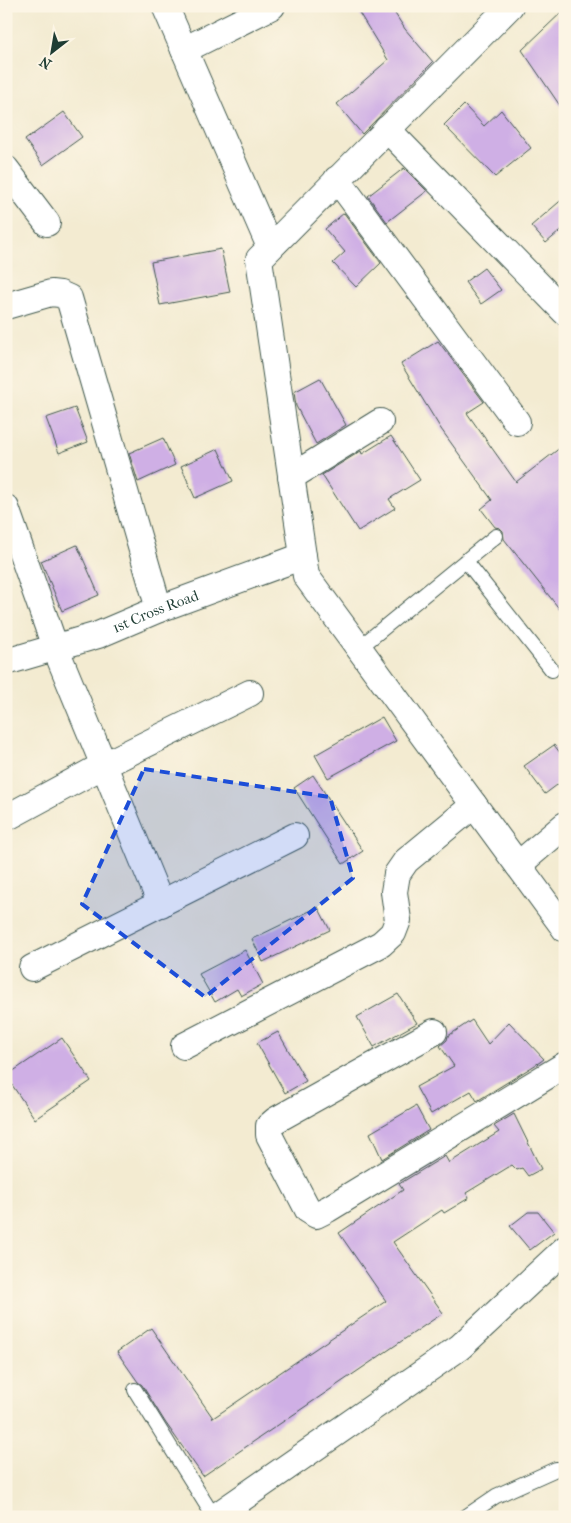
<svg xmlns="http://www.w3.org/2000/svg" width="571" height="1523" viewBox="0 0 571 1523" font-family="'IM FELL French Canon',serif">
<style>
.building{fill:#cfafe5}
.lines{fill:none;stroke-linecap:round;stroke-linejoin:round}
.lane-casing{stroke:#3f574c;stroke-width:16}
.street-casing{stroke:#3f574c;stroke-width:28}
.lane{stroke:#fff;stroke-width:14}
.street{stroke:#fff;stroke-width:26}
.marked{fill:#1d4ed8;fill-opacity:0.2;stroke:#1d4ed8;stroke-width:4;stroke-dasharray:10 6;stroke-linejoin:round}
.labels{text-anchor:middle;stroke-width:5;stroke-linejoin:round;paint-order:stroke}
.street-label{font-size:15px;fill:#1f3d34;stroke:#fcf5e5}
</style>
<rect width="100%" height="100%" fill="#fcf5e5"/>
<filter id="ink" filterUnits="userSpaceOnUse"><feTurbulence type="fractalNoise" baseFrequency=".02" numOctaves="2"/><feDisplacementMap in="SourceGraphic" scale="10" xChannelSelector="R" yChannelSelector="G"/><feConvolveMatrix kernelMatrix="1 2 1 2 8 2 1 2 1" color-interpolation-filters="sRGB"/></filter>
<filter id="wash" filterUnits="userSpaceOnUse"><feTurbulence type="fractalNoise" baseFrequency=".0096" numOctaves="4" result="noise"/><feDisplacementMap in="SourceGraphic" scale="20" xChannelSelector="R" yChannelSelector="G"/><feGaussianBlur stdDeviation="1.12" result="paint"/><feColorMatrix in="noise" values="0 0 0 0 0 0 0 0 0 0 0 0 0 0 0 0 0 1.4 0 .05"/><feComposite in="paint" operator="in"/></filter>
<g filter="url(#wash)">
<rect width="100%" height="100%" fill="#f3ebd1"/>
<g id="blocks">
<path class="building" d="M 355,6 L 390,6 L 405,29 L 433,62 L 362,134 L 337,104 L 388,60 Z
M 565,9 L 565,113 L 522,50 Z
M 464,105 L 484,126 L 501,110 L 531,148 L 495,177 L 444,125 Z
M 64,112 L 82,137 L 43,165 L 25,140 Z
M 404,168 L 427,191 L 387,222 L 368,196 Z
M 565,197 L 565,227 L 546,243 L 531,226 Z
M 344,213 L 381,263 L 356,287 L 333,263 L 345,252 L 325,229 Z
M 221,249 L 230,292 L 160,305 L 151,262 Z
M 484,268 L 501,290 L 481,304 L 465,282 Z
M 438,341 L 484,402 L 467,413 L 516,482 L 565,444 L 565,616 L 504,539 L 503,531 L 500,528 L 495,527 L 481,509 L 492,500 L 441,429 L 401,364 Z
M 320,378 L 346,425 L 316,444 L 296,406 L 294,392 Z
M 75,408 L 88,442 L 59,453 L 46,418 Z
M 391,436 L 420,480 L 389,499 L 395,508 L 358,531 L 322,475 L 361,451 L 362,454 Z
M 163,438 L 175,465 L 138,482 L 129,453 Z
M 218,449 L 233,481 L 195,498 L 181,466 Z
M 77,545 L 99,595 L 62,611 L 41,561 Z
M 382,717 L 396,741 L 328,778 L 315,755 Z
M 554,745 L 565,759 L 565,779 L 545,794 L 524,766 Z
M 313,775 L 363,851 L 343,864 L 294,788 Z
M 318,907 L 330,930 L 263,962 L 252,939 Z
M 245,950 L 263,984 L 241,996 L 237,989 L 215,1002 L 199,974 Z
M 398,994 L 417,1023 L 374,1047 L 357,1017 Z
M 472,1020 L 488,1044 L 509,1022 L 544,1059 L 540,1062 L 477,1101 L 471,1091 L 431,1114 L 416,1087 L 454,1066 L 440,1046 L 447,1040 L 448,1036 Z
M 278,1032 L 306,1081 L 285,1093 L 257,1043 Z
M 62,1038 L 91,1081 L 35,1119 L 6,1076 Z
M 416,1106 L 429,1130 L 382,1159 L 370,1133 Z
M 514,1114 L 541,1169 L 528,1176 L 522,1168 L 517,1170 L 512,1165 L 466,1193 L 469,1198 L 444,1213 L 442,1210 L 393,1242 L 443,1313 L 203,1476 L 165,1422 L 142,1385 L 138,1382 L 117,1352 L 151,1328 L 213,1418 L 386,1301 L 339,1233 L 403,1190 L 399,1184 L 445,1156 L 449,1163 L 499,1132 L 494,1126 Z
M 528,1212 L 538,1212 L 554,1232 L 530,1250 L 510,1226 Z"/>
</g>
</g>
<g filter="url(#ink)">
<use href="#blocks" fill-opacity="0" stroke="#3f574c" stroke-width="1"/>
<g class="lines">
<defs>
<path id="lane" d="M 466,561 L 552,670
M 359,648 L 496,536
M 135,1390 L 214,1517
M 465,1517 L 496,1496 L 556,1469 L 565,1469"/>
<g id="street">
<path d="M 165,6 L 270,247"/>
<path d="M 510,6 L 259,259 L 306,576 L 565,929"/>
<path d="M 184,50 L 272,6"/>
<path d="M 387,129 L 565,312"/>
<path d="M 6,169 L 47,223"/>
<path d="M 337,179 L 517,422"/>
<path d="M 6,306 L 51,293 L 60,294 L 69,298 L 159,609"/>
<path d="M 291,477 L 380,422"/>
<path d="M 6,508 L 55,647 L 161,904"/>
<path id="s1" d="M 6,662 L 98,635 L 159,609 L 303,556"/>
<path d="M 6,818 L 104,765 L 250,693"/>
<path d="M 518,865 L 565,825"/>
<path d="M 32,968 L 295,836"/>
<path d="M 434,1032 L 276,1120 L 269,1126 L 269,1135 L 308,1210 L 316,1215 L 328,1209 L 565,1065"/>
<path d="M 184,1046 L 381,944 L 393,933 L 398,920 L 394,892 L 397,874 L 406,861 L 474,805"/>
<path d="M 215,1517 L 460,1347 L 565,1249"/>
</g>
</defs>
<use href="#lane" class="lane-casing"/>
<use href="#street" class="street-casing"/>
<use href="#lane" class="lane"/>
<use href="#street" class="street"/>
</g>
</g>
<path class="marked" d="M 144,769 L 330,797 L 353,878 L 205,997 L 82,904 Z"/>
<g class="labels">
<g class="street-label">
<text dy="5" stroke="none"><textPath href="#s1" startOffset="158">1st Cross Road</textPath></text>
</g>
</g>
<rect width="571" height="1523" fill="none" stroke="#fcf5e5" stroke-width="25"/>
<g transform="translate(52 52) rotate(211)" stroke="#fcf5e5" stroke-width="4" paint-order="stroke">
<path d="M0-4L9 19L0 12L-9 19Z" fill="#1f3d34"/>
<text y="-8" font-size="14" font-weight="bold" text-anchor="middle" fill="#1f3d34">N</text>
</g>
</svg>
